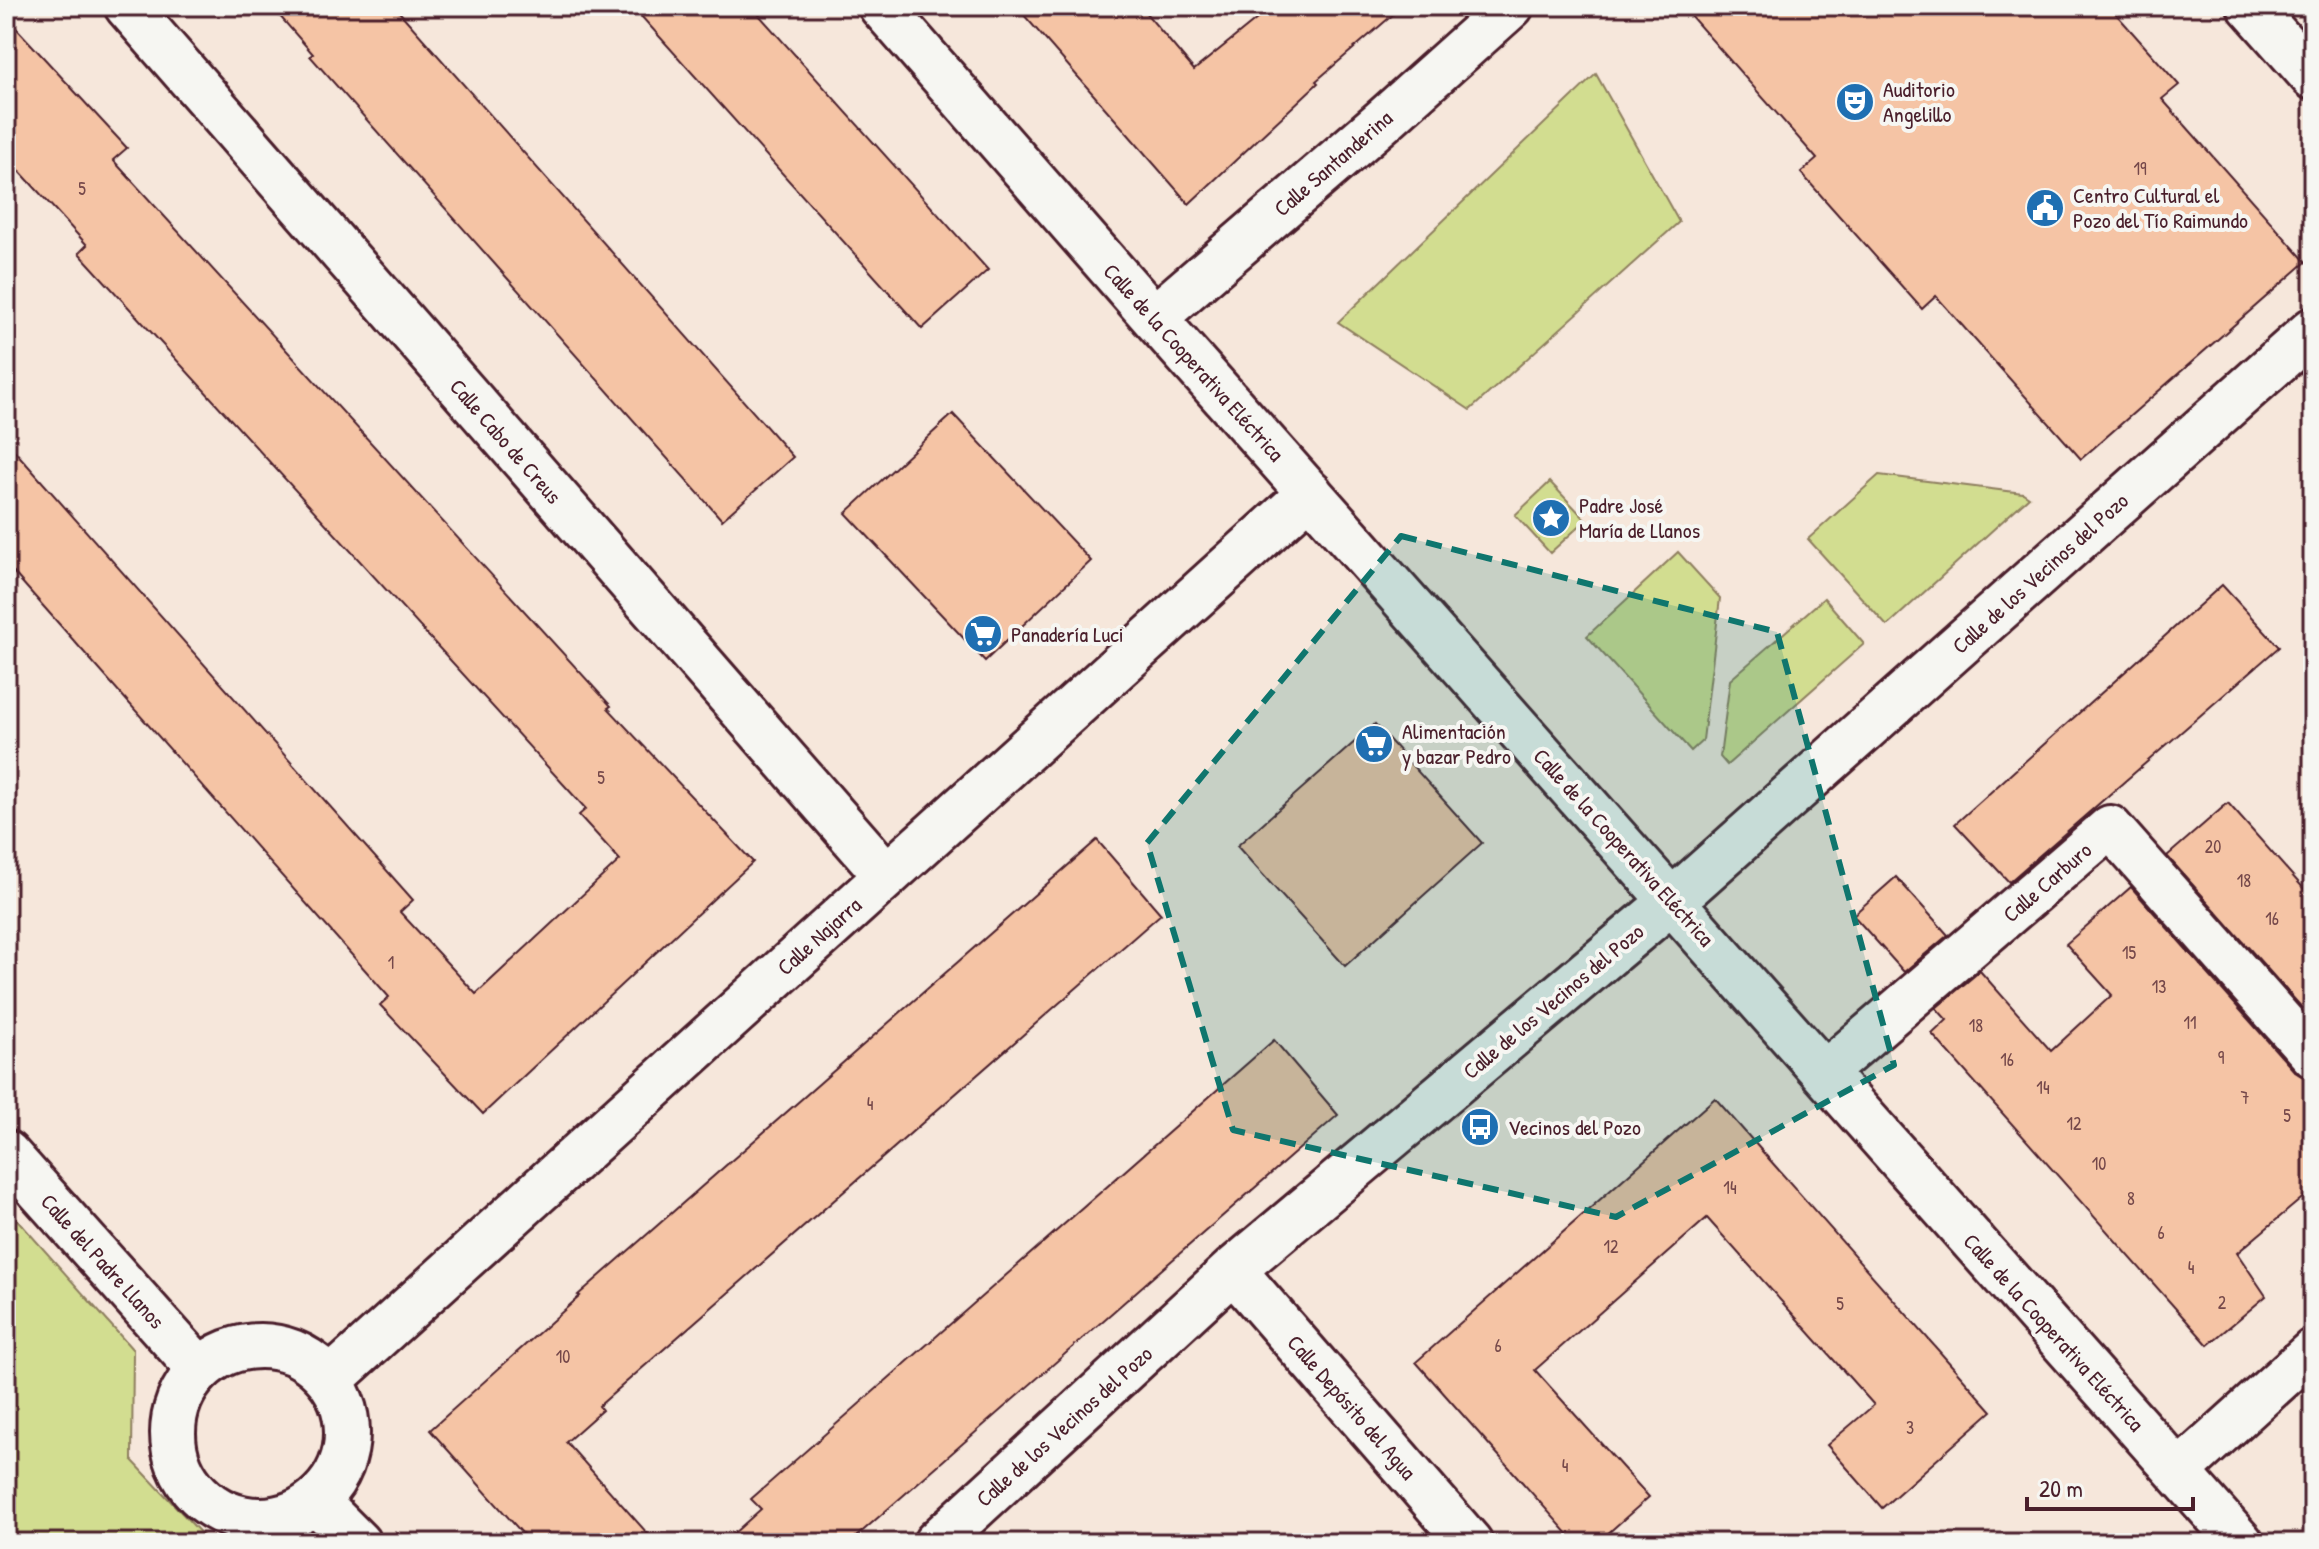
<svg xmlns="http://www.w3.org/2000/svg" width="2319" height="1549" viewBox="0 0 2319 1549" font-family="'Patrick Hand',sans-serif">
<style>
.green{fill:#d2dd90;stroke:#8e7e5e;stroke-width:2}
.building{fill:#f5c4a5;stroke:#4a1f2b;stroke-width:2}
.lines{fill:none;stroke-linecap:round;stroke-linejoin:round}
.pedestrian-casing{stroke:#4a1f2b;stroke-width:48}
.minor-casing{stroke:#4a1f2b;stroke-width:50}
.pedestrian{stroke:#f6f6f2;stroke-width:42}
.minor{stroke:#f6f6f2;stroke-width:44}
.marked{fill:#0f766e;fill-opacity:0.2;stroke:#0f766e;stroke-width:6;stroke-dasharray:16 10;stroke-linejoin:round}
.labels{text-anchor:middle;stroke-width:8;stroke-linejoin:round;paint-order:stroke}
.number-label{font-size:18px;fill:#75484a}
.poi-label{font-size:22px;fill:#4a1f2b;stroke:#f6f6f2;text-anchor:start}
.street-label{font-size:22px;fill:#4a1f2b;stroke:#f6f6f2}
</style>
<rect width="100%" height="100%" fill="#f6e7db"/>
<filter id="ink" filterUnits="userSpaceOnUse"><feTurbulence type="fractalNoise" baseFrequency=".0125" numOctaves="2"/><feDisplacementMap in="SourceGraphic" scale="16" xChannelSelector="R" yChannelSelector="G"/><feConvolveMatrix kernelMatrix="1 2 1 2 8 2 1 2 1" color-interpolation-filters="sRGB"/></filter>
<g filter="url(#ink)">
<path class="green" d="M 1596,74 L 1679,222 L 1470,410 L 1338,322 Z
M 1879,475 L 2023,493 L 2029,497 L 1887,626 L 1808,539 Z
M 1550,482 L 1586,520 L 1550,553 L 1515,515 Z
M 1678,552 L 1720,598 L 1703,740 L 1691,751 L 1587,636 Z
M 1824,598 L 1864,644 L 1727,765 L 1720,757 L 1730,680 Z
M 6,1207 L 133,1350 L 132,1460 L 210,1543 L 6,1543 Z"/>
<path class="building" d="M 271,6 L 394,6 L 793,457 L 722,520 L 310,56 L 313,54 Z
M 632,6 L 751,6 L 988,270 L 922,329 Z
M 1016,6 L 1140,6 L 1194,70 L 1273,6 L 1403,6 L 1316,81 L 1318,83 L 1189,204 Z
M 1682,6 L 2109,6 L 2179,85 L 2162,99 L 2306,262 L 2081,459 L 1936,296 L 1922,309 L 1801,173 L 1817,159 Z
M 6,17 L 127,148 L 113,160 L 611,706 L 608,708 L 753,862 L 483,1114 L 380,1005 L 389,997 L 6,564 L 6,441 L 413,900 L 400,912 L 476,994 L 620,860 L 579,815 L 586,809 L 79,253 L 87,245 L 6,156 Z
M 953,414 L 1091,561 L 985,661 L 846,513 Z
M 2222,585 L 2279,647 L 2009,882 L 1955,824 Z
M 1375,724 L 1482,843 L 1345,966 L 1237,846 Z
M 2228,803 L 2313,899 L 2313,1020 L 2167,856 Z
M 1097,840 L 1161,914 L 599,1406 L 602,1410 L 566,1442 L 656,1543 L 531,1543 L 430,1430 L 580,1296 L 578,1295 Z
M 1896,877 L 1948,935 L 1904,972 L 1853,915 Z
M 2131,887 L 2295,1072 L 2305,1078 L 2313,1079 L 2313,1189 L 2237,1253 L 2266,1296 L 2208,1345 L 1932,1034 L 1947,1020 L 1936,1008 L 1980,971 L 2051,1051 L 2112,995 L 2066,944 Z
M 1274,1040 L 1338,1115 L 849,1543 L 723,1543 L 761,1509 L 751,1499 Z
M 1715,1098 L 1992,1411 L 1882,1508 L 1827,1445 L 1874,1405 L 1707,1218 L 1535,1370 L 1649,1497 L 1597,1543 L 1576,1543 L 1416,1362 Z"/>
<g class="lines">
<defs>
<path id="pedestrian" d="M 1824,1073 L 2110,827 L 2313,1056
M 2178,1472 L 2313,1350"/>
<path id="minor" d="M 127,6 L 886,875
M 881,6 L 1154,318 L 2241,1543
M 2250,6 L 2313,77
M 1154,318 L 1386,118 L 1511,6
M 6,1153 L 199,1369
M 1233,1270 L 1470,1543
M173 1433a87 87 0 1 1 174 0a87 87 0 1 1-174 0Z
M 330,1380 L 1310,493
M 316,1501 L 358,1543
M 936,1543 L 1233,1270 L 1672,901 L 2313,330"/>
</defs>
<use href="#pedestrian" class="pedestrian-casing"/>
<use href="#minor" class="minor-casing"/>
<use href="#pedestrian" class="pedestrian"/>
<use href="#minor" class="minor"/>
</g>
</g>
<path class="marked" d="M 1401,536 L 1777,632 L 1894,1065 L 1616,1217 L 1233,1130 L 1147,843 Z"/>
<defs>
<symbol id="theatre-disc" viewBox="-11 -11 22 22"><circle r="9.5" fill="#1f6fb2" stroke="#f6f6f2"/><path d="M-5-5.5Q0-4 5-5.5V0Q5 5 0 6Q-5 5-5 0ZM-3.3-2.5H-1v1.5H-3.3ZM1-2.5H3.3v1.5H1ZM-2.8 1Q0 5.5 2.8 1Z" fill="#fff"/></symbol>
<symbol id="civic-disc" viewBox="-11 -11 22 22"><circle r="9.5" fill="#1f6fb2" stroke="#f6f6f2"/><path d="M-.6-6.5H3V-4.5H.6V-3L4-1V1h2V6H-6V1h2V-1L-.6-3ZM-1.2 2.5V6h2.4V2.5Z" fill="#fff"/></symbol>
<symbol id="sight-disc" viewBox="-11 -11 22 22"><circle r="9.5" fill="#1f6fb2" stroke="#f6f6f2"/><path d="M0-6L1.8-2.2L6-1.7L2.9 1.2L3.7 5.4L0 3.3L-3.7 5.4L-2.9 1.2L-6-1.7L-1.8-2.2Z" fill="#fff"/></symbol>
<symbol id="supermarket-disc" viewBox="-11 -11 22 22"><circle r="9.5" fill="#1f6fb2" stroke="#f6f6f2"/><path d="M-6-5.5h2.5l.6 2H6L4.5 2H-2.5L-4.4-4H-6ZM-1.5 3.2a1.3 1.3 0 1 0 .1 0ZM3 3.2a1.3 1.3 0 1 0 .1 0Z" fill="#fff"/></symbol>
<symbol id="bus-disc" viewBox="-11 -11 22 22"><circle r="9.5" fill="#1f6fb2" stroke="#f6f6f2"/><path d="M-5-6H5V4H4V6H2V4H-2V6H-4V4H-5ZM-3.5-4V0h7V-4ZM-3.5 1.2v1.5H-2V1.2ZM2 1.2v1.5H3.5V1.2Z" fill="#fff"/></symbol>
</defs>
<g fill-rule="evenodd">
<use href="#theatre-disc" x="1833" y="80" width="44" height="44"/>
<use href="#civic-disc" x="2023" y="186" width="44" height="44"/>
<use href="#sight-disc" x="1529" y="496" width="44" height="44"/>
<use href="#supermarket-disc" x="961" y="612" width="44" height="44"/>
<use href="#supermarket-disc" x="1352" y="722" width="44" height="44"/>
<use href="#bus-disc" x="1458" y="1105" width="44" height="44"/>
</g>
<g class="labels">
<g class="number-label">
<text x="2140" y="175">19</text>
<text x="82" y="195">5</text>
<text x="601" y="784">5</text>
<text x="2213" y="853">20</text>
<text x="2244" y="887">18</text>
<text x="2272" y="925">16</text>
<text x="2129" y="959">15</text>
<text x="391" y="969">1</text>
<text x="2159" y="993">13</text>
<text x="2190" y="1029">11</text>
<text x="1976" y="1032">18</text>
<text x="2221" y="1064">9</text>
<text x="2007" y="1066">16</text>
<text x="2043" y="1094">14</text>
<text x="2245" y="1104">7</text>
<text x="870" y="1110">4</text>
<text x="2287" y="1122">5</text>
<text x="2074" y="1130">12</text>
<text x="2099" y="1170">10</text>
<text x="1730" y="1194">14</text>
<text x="2131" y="1205">8</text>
<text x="2161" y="1239">6</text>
<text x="1611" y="1253">12</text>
<text x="2191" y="1274">4</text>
<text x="2222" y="1309">2</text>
<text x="1840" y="1310">5</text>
<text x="1498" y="1352">6</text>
<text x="563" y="1363">10</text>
<text x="1910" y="1434">3</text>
<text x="1565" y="1472">4</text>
</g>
<g class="poi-label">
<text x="1883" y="97">Auditorio<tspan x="1883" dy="25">Angelillo</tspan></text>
<text x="2073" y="203">Centro Cultural el<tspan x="2073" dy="25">Pozo del Tío Raimundo</tspan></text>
<text x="1579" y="513">Padre José<tspan x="1579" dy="25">María de Llanos</tspan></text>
<text x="1011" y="642">Panadería Luci</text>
<text x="1402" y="739">Alimentación<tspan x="1402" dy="25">y bazar Pedro</tspan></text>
<text x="1508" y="1135">Vecinos del Pozo</text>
</g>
<g class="street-label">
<text transform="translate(1333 163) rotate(-41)" y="8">Calle Santanderina</text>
<text transform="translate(1194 362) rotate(48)" y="8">Calle de la Cooperativa Eléctrica</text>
<text transform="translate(506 441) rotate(49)" y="8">Calle Cabo de Creus</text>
<text transform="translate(2040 573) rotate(-42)" y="8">Calle de los Vecinos del Pozo</text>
<text transform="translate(1624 847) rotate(48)" y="8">Calle de la Cooperativa Eléctrica</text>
<text transform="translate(2047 882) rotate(-41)" y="8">Calle Carburo</text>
<text transform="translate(819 936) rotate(-42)" y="8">Calle Najarra</text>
<text transform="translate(1553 1001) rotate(-40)" y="8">Calle de los Vecinos del Pozo</text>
<text transform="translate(103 1261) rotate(48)" y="8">Calle del Padre Llanos</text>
<text transform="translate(2054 1332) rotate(48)" y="8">Calle de la Cooperativa Eléctrica</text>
<text transform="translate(1352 1407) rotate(49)" y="8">Calle Depósito del Agua</text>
<text transform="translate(1064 1426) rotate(-42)" y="8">Calle de los Vecinos del Pozo</text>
</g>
</g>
<rect width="2319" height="1549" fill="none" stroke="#f6f6f2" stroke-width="32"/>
<rect x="16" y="16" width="2287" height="1517" fill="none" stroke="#4a1f2b" stroke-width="3" filter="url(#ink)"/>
<path d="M2027 1497v12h166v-12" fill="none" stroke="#4a1f2b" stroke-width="4"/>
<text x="2039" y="1497" font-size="24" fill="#4a1f2b" stroke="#f6f6f2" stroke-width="6" paint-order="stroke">20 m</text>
</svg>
